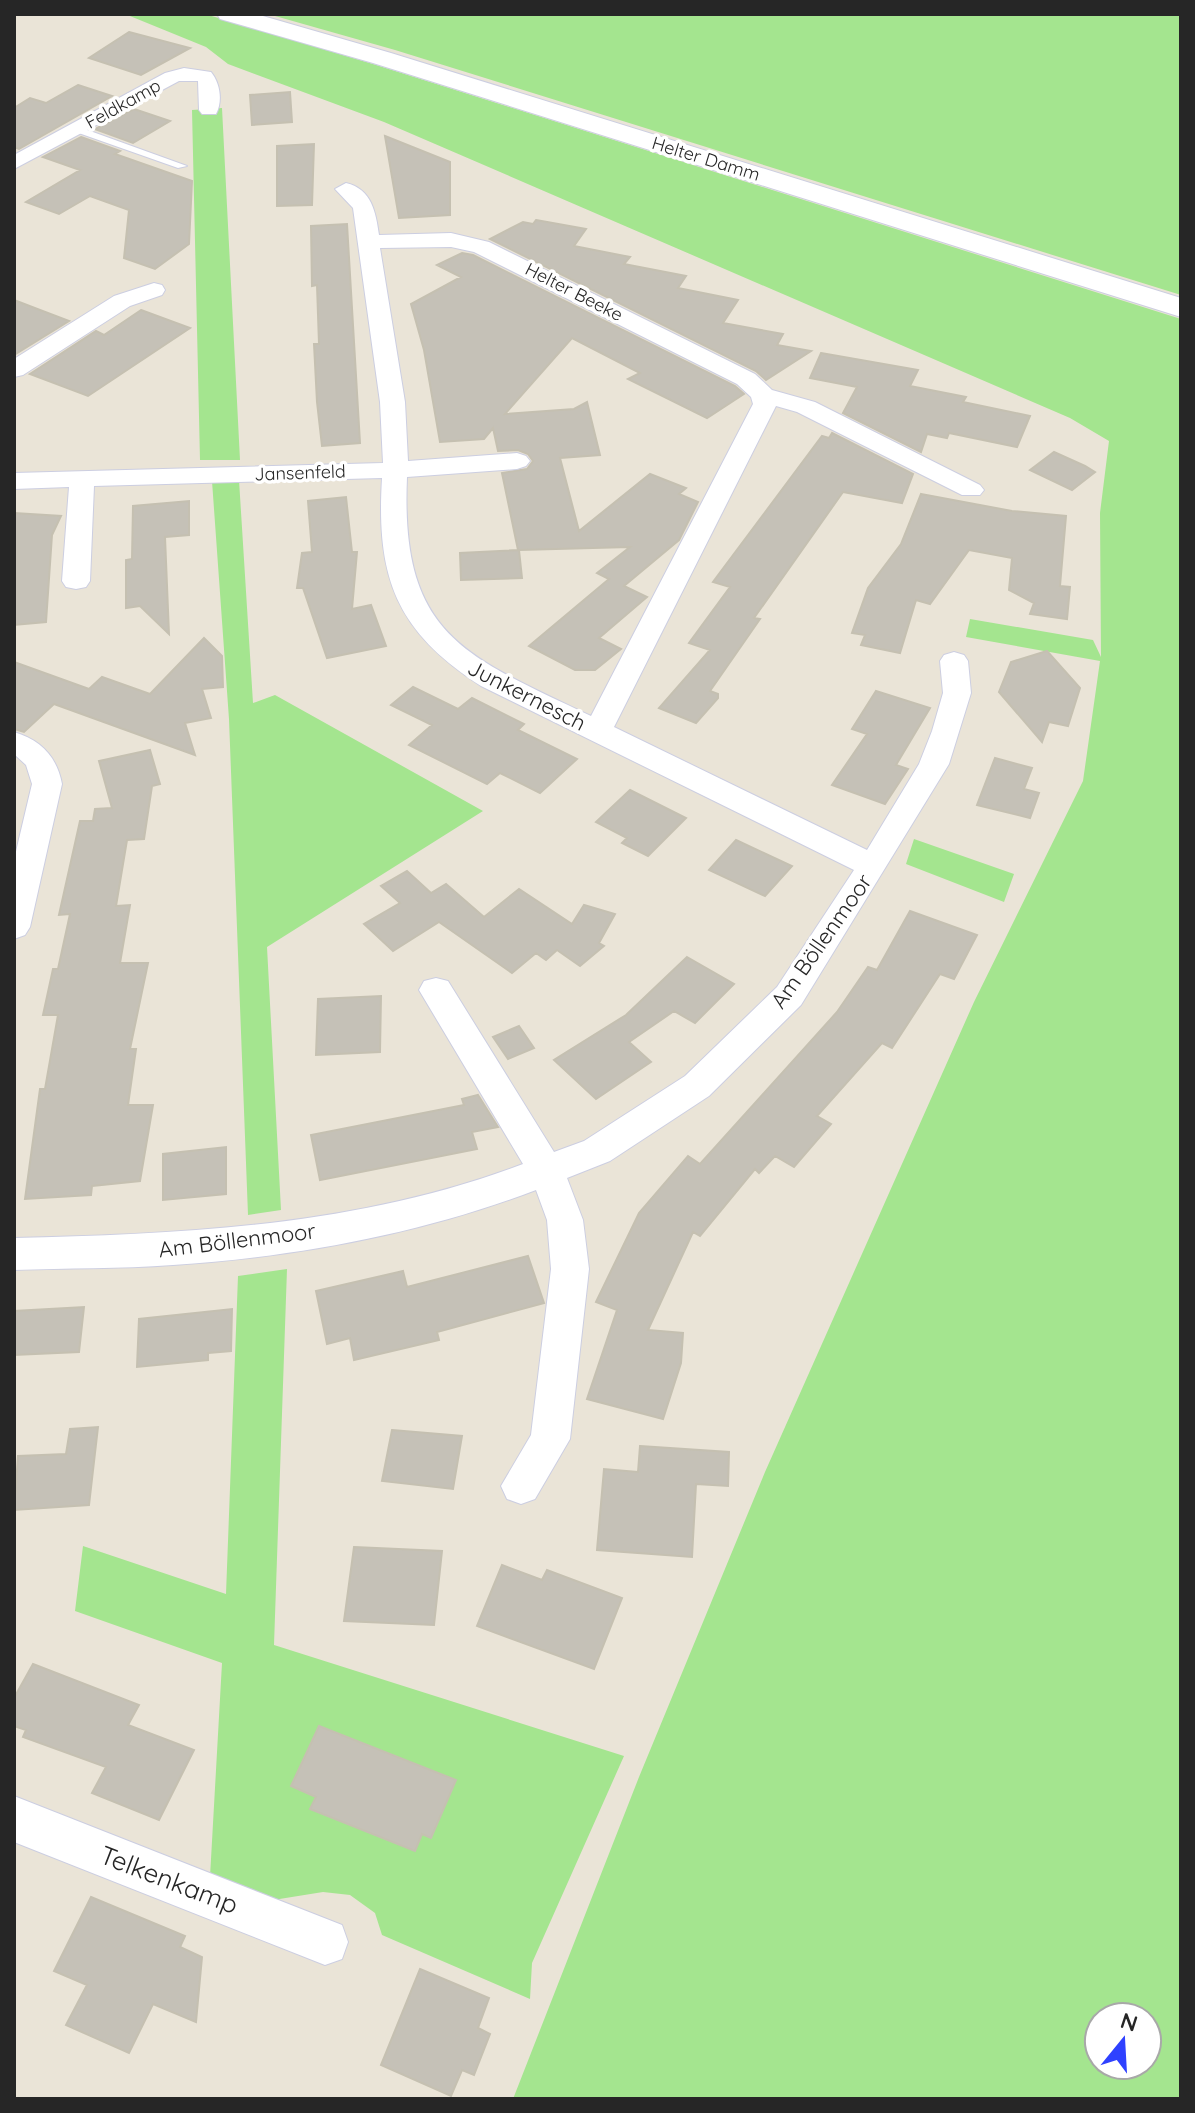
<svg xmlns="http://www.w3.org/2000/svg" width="1195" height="2113" viewBox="0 0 1195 2113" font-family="Quicksand,sans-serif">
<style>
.green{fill:#a4e58f;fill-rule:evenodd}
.building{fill:#c5c1b7;stroke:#c5c0b1;stroke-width:2}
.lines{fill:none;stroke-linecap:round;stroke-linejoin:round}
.lane-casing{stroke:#cccee1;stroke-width:2}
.street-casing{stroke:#cccee1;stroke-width:2}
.secondary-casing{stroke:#cccee1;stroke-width:2}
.lane{fill:#fff;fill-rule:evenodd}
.street{fill:#fff;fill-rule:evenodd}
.secondary{fill:#fff;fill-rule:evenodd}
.labels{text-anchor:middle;stroke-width:7;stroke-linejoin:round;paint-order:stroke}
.far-street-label{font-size:18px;fill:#262626;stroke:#fff}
.street-label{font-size:22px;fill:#262626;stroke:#fff}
.near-street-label{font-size:26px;fill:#262626;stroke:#fff}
</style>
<rect width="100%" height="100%" fill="#eae4d7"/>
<path class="green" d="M 125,14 L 205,14 L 373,64 L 1181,319 L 1181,2099 L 513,2099 L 639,1777 L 765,1472 L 974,1002 L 1083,781 L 1100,661 L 966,637 L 970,619 L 1093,640 L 1101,657 L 1100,513 L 1109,441 L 1070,418 L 384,122 L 228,64 L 206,47 ZM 1099,2017 L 1147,2017 L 1147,2065 L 1099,2065 Z
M 268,14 L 1181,14 L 1181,295 L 395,50 Z
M 222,108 L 240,460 L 200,460 L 192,110 Z
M 239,480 L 253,703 L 275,695 L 483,811 L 267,947 L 281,1210 L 248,1215 L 229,719 L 212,481 Z
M 914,839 L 1014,874 L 1004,902 L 906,864 Z
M 287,1269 L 274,1645 L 624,1756 L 532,1963 L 530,1999 L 382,1935 L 375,1913 L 350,1895 L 323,1892 L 267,1901 L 210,1877 L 222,1663 L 75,1611 L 83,1546 L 226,1594 L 238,1276 Z"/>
<path class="building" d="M 129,32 L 190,48 L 141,75 L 89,58 Z
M 78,85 L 112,96 L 19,149 L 14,147 L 14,108 L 30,98 L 46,103 Z
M 290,92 L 292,122 L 252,125 L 250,95 Z
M 134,109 L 170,121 L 133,143 L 95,129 Z
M 385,136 L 450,162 L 450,215 L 399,218 Z
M 81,137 L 120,151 L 115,154 L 192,181 L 189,244 L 155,269 L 124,258 L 129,210 L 90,196 L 59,214 L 26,202 L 80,170 L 43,157 Z
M 314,144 L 312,205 L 277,206 L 277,146 Z
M 536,220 L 586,229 L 574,246 L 630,257 L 624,264 L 686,276 L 678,288 L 738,300 L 723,323 L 783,334 L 777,345 L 811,351 L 766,380 L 756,371 L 490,239 L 523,222 L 533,224 Z
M 347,224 L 360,443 L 322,446 L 317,402 L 314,344 L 319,344 L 317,285 L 312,286 L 311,226 Z
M 462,253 L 473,255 L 735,386 L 744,394 L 707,418 L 628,379 L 640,373 L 572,338 L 505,414 L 574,409 L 587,402 L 600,455 L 560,458 L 579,531 L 650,474 L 686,488 L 679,494 L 698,502 L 679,540 L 624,586 L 647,597 L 599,638 L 621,649 L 595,670 L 575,670 L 529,646 L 609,579 L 597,573 L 630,547 L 519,550 L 522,578 L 461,580 L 460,553 L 518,550 L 502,473 L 527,469 L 533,461 L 528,454 L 518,450 L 498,451 L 493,428 L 484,439 L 440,442 L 424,350 L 411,304 L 461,277 L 437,265 Z
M 14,300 L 40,310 L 69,321 L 14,355 Z
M 141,310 L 190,328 L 88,396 L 30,374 L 96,331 L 104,335 Z
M 821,353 L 918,370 L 910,386 L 966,397 L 963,402 L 1030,416 L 1017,447 L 949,433 L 947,438 L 927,434 L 921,452 L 843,413 L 857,387 L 810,378 Z
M 832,433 L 913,474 L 902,503 L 843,492 L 754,618 L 760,619 L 710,691 L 718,694 L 718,698 L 696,723 L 659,708 L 710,650 L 689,643 L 730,587 L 713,582 L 822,436 L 829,438 Z
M 1054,452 L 1085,466 L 1095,472 L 1072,490 L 1030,470 Z
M 921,494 L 1012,511 L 1066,516 L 1060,586 L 1070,587 L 1067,619 L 1030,614 L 1034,603 L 1009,590 L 1012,558 L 969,550 L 930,604 L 916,600 L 900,653 L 861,645 L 865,635 L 852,633 L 868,588 L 901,544 Z
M 346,497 L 352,552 L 357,552 L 352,609 L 371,605 L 386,646 L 327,658 L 303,588 L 297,588 L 302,553 L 312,552 L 308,501 Z
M 189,501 L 189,535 L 165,537 L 169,634 L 140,606 L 126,608 L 126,560 L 132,559 L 133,506 Z
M 14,513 L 61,516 L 52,535 L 46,622 L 14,625 Z
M 204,638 L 222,656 L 223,687 L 202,689 L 211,718 L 185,723 L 195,755 L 54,704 L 24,732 L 14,729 L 14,662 L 89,689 L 102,677 L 150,694 Z
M 1047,651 L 1080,688 L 1068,726 L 1049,722 L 1042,742 L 999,692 L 1011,662 Z
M 413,687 L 458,709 L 472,698 L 524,724 L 518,730 L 577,759 L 540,793 L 500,773 L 487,784 L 409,745 L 432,725 L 391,705 Z
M 876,691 L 930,708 L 896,765 L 908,769 L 885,804 L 832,785 L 867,734 L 852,729 Z
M 150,750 L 160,784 L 152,786 L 144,839 L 127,840 L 116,906 L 130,905 L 120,963 L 148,963 L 130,1049 L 136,1049 L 128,1105 L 153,1105 L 140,1181 L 92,1186 L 91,1195 L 25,1199 L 40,1089 L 45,1089 L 58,1015 L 43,1015 L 53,969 L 58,969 L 70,914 L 59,915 L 80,821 L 93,821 L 95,809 L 112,808 L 99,761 Z
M 995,758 L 1032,768 L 1024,789 L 1039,793 L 1030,818 L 977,805 Z
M 630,790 L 686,818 L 648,856 L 622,843 L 627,838 L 596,822 Z
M 736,840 L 792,866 L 765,896 L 709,870 Z
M 407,871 L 431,893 L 446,884 L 484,917 L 519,889 L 572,924 L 584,905 L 615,914 L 599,943 L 604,946 L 580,966 L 557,950 L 546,960 L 536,953 L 512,973 L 439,922 L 393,951 L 364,924 L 400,903 L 381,886 Z
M 910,911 L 977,935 L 954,979 L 940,974 L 892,1048 L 882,1043 L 817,1116 L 831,1124 L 794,1167 L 775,1156 L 759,1173 L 755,1169 L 700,1236 L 693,1232 L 648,1330 L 683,1333 L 681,1363 L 663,1419 L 587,1399 L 617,1310 L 596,1302 L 639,1213 L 688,1156 L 700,1164 L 837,1012 L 868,967 L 877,970 Z
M 687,957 L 734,984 L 695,1023 L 674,1011 L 629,1042 L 651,1062 L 596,1099 L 554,1060 L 626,1015 Z
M 381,996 L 380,1052 L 316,1055 L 318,999 Z
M 519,1026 L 534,1048 L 508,1059 L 493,1037 Z
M 478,1095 L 498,1127 L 472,1132 L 477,1149 L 320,1180 L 311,1135 L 464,1105 L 462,1099 Z
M 226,1147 L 226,1194 L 163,1200 L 163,1154 Z
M 528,1256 L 544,1303 L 437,1332 L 439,1340 L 354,1360 L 350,1338 L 327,1344 L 316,1291 L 403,1271 L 407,1287 Z
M 84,1307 L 79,1352 L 14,1355 L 14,1311 Z
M 232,1309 L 231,1351 L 208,1353 L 208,1360 L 137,1367 L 139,1319 Z
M 98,1427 L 89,1505 L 14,1510 L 18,1456 L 66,1454 L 70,1429 Z
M 392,1430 L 462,1436 L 453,1489 L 382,1481 Z
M 640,1446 L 729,1452 L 728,1486 L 696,1484 L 692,1557 L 597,1550 L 604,1469 L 638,1472 Z
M 354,1547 L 442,1551 L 434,1625 L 344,1621 Z
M 502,1565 L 542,1580 L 547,1570 L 622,1598 L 594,1669 L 477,1626 Z
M 33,1664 L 139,1705 L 128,1725 L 194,1750 L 159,1820 L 92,1793 L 106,1767 L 23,1737 L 26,1730 L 14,1726 L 14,1698 Z
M 319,1726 L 456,1780 L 431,1838 L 422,1834 L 415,1851 L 310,1809 L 316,1797 L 291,1786 Z
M 91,1897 L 185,1936 L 180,1947 L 202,1957 L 196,2022 L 153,2004 L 129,2053 L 66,2025 L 87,1985 L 54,1971 Z
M 420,1969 L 489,1998 L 478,2028 L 490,2034 L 474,2075 L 462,2070 L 451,2096 L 381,2065 Z"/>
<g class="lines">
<defs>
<path id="lane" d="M 73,127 L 79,127 L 187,166 L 178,168 L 73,131 Z"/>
<path id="street" d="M 184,68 L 211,72 C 220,83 223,101 216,114 L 202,114 L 199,110 L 198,81 L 179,81 L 14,169 L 14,155 L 165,73 Z
M 346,183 C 372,189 376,213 379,235 L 451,233 L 489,242 L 755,374 L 772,390 L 815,402 L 980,485 L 984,490 L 980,495 L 962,495 L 797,412 L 776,406 L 614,727 L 867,850 L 919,764 L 932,731 L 943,693 L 940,661 L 944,655 L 954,652 L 964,655 L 968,661 L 971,693 L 949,764 L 801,1005 L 709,1096 L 610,1161 L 567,1178 L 583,1220 L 589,1269 L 570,1439 L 535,1499 L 521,1504 L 507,1499 L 501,1486 L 531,1435 L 551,1269 L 547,1220 L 536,1190 C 421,1234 295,1257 173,1265 C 120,1269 67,1268 14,1270 L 14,1238 C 187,1234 360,1226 523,1164 L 419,990 L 424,981 L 436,978 L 448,981 L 554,1152 L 584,1141 L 685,1076 L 777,987 L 854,870 L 481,686 C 396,631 376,578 382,478 L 94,486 L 90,581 L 86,587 L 76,589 L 66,587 L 62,581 L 69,487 L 14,489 L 14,473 L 383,463 L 380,402 L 353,208 L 335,189 ZM 451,247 L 474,252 L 737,384 L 751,397 L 753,404 L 591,716 C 464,655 400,636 407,477 L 517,469 L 526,466 L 530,461 L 526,456 L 517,453 L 408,461 L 405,402 L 380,248 Z
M 154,283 L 162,285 L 165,290 L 162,295 L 130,306 L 23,375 L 14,377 L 14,359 L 114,296 Z
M 14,732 C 41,740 57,757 62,784 L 30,927 L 25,935 L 14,939 L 14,860 L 32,784 L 26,765 L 14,754 Z
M 14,1796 L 342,1925 L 348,1942 L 342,1959 L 325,1965 L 14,1842 Z"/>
<path id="secondary" d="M 217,14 L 256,14 L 391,53 L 1181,298 L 1181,317 L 373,63 L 220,19 Z"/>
</defs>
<use href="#lane" class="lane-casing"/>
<use href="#street" class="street-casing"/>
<use href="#secondary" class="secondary-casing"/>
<use href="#lane" class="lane"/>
<use href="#street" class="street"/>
<use href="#secondary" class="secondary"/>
</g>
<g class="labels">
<g class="far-street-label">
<text transform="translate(123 104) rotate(-29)" y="6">Feldkamp</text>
<text transform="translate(706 159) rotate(17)" y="6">Helter Damm</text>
<text transform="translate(574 292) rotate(27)" y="6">Helter Beeke</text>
<text transform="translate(300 473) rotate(-2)" y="6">Jansenfeld</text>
</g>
<g class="street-label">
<text transform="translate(527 695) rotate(27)" y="8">Junkernesch</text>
<text transform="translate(821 941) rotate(-55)" y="8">Am Böllenmoor</text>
<text transform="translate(237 1240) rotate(-7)" y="8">Am Böllenmoor</text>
</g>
<g class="near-street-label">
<text transform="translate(169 1880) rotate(21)" y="9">Telkenkamp</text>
</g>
</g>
<rect width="1195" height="2113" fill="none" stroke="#262626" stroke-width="32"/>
<g transform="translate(1123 2041) rotate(18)"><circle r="38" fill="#ffffff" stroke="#a8a8a8" stroke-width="2"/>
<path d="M0-6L14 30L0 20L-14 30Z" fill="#2f41ff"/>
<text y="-12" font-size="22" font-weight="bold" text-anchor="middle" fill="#262626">N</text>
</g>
</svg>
